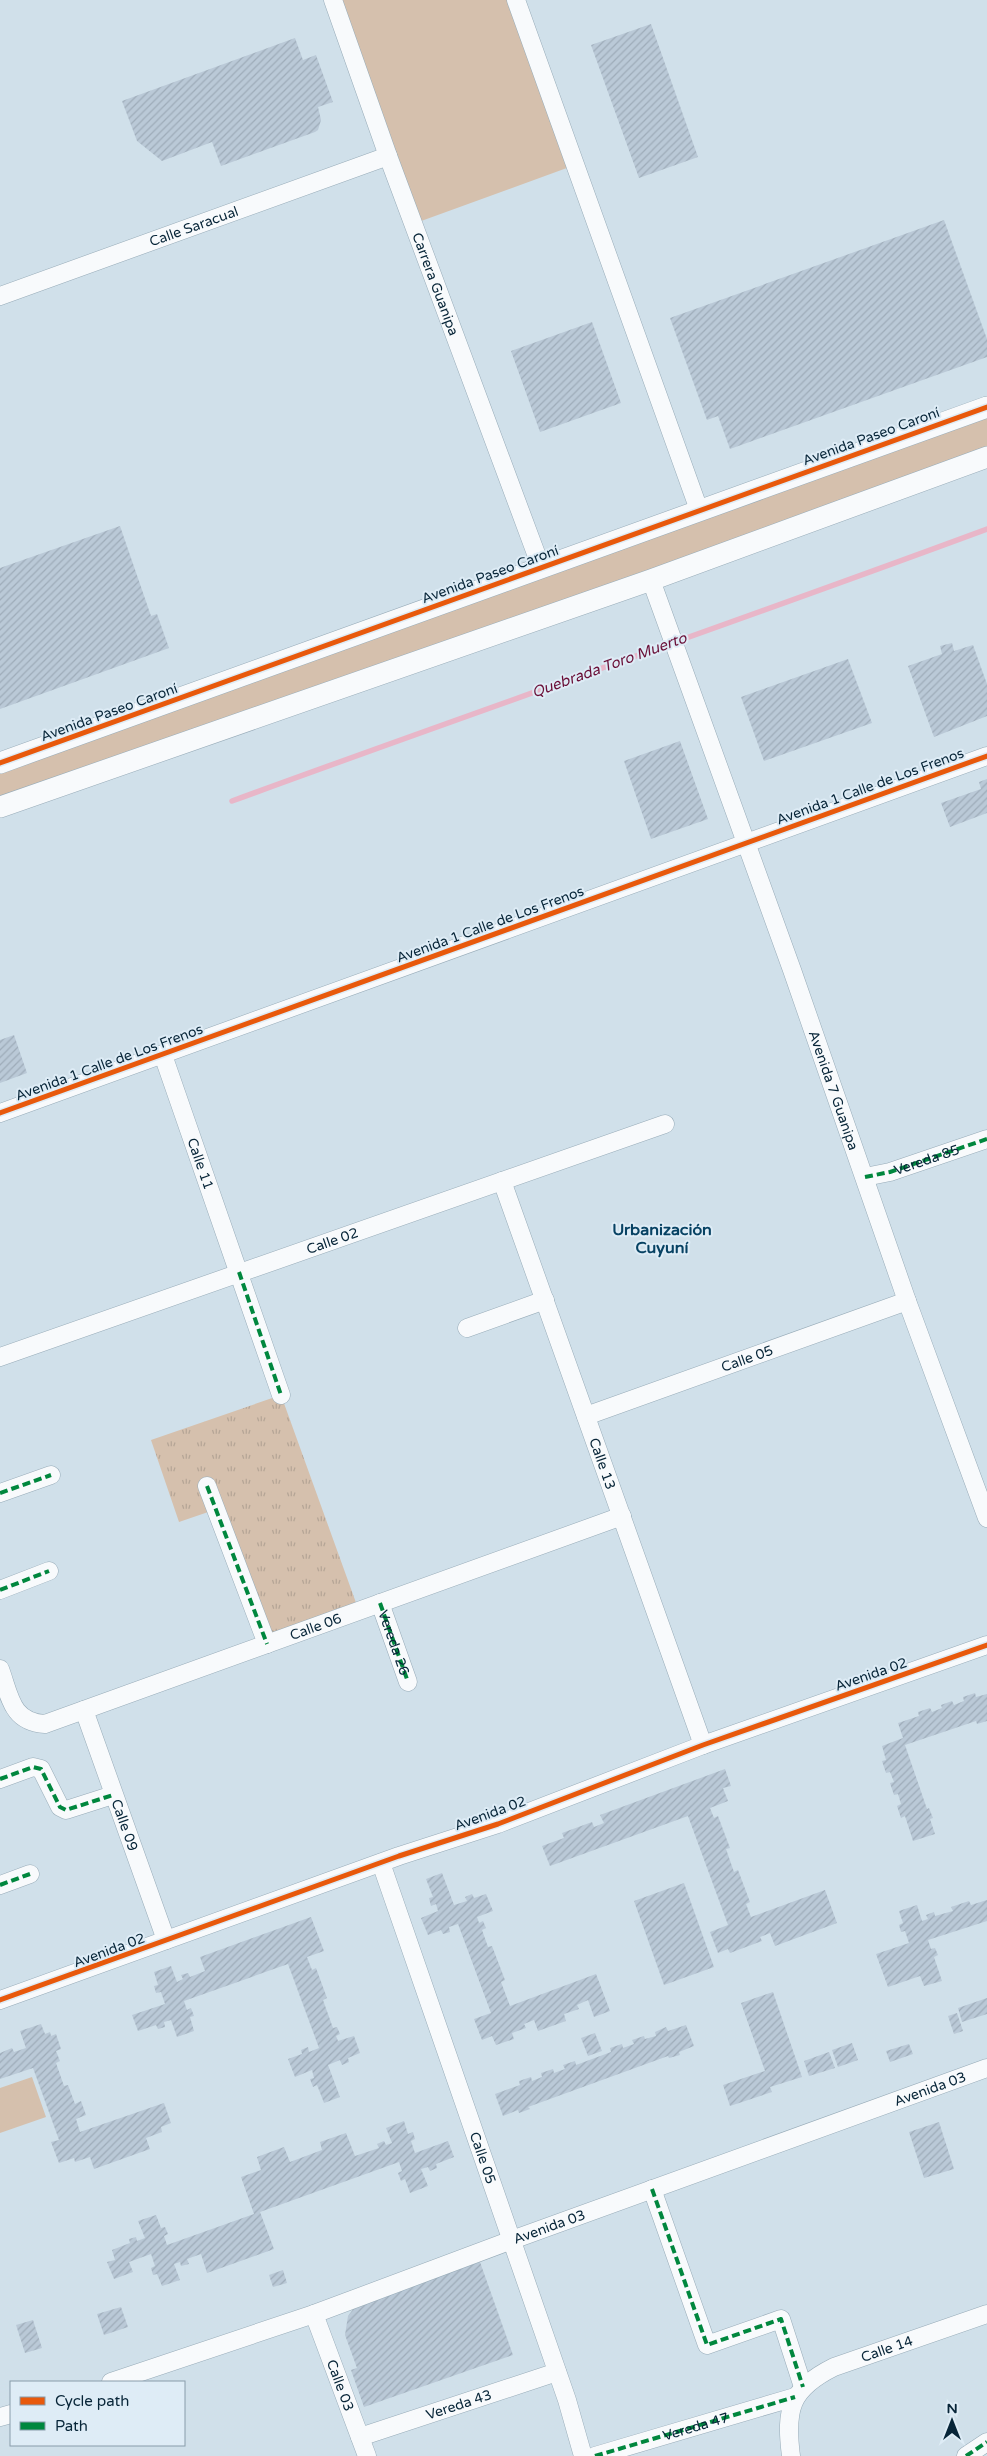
<svg xmlns="http://www.w3.org/2000/svg" width="987" height="2456" viewBox="0 0 987 2456" font-family="'Varela Round',sans-serif">
<style>
.grass{fill:#d5c0ad}
.park{fill:url(#park-tufts)}
.lines{fill:none;stroke-linecap:round;stroke-linejoin:round}
.stream{stroke:#e8b6c8;stroke-width:5.5}
.building{fill:url(#building-hatch)}
.minor-casing{stroke:#97abb8;stroke-width:19}
.tertiary-casing{stroke:#97abb8;stroke-width:22}
.minor{stroke:#f8fafc;stroke-width:18}
.tertiary{stroke:#f8fafc;stroke-width:21}
.quiet{stroke:#00873e;stroke-width:4;stroke-dasharray:8 4;stroke-linecap:butt}
.cycleway-casing{stroke:#deecf6;stroke-width:8}
.cycleway{stroke:#e8590c;stroke-width:5}
.labels{text-anchor:middle;stroke-width:4;stroke-linejoin:round;paint-order:stroke}
.street-label{font-size:14px;fill:#072538;stroke:#deecf6}
.water-label{font-size:15px;font-style:italic;fill:#6a0f37;stroke:#deecf6}
.quarter-label{font-size:16px;font-weight:bold;fill:#074263;stroke:#deecf6}
</style>
<defs>
<pattern id="park-tufts" width="24" height="20" patternUnits="userSpaceOnUse" patternTransform="scale(1.25)"><rect width="24" height="20" fill="#d5c0ad"/><path d="M3 7l-1-3M5 7V3M7 7l1-3M15 17l-1-3M17 17v-4M19 17l1-3" fill="none" stroke="#b5a596"/></pattern>
<pattern id="building-hatch" width="6" height="6" patternUnits="userSpaceOnUse" patternTransform="scale(1.25)"><rect width="6" height="6" fill="#bac9d7"/><path d="M-1 1l2-2M0 6l6-6M5 7l2-2" fill="none" stroke="#9eacb9"/></pattern>
</defs>
<rect width="100%" height="100%" fill="#d0e0ea"/>
<path class="grass" d="M 333,0 L 516,0 L 575,165 L 413,224 Z
M 987,407 L 987,457 L 0,807 L 0,763 Z
M 32,2077 L 46,2117 L 0,2133 L 0,2088 Z"/>
<path class="park" d="M 281,1395 L 359,1611 L 267,1644 L 217,1509 L 179,1522 L 151,1440 Z"/>
<g class="lines">
<path class="stream" d="M 232,801 C 483,709 736,622 987,529"/>
</g>
<path class="building" d="M 651,24 L 698,157 L 639,178 L 591,45 Z
M 295,38 L 303,60 L 316,55 L 333,102 L 318,107 L 321,120 L 318,130 L 315,132 L 221,166 L 212,142 L 162,161 L 137,141 L 122,101 Z
M 944,220 L 987,339 L 987,357 L 730,449 L 718,416 L 707,420 L 670,318 Z
M 592,322 L 621,403 L 540,432 L 511,351 Z
M 120,526 L 151,616 L 157,614 L 169,648 L 0,709 L 0,568 Z
M 952,643 L 954,651 L 973,645 L 987,684 L 987,716 L 934,737 L 908,666 L 942,654 L 940,646 Z
M 848,659 L 872,723 L 764,761 L 741,697 Z
M 680,741 L 708,819 L 651,839 L 624,761 Z
M 987,779 L 987,813 L 950,827 L 941,803 L 981,789 L 979,782 Z
M 14,1035 L 27,1073 L 0,1083 L 0,1040 Z
M 975,1693 L 976,1697 L 987,1694 L 987,1721 L 977,1724 L 976,1721 L 905,1745 L 927,1809 L 929,1808 L 933,1818 L 930,1819 L 935,1834 L 913,1841 L 905,1816 L 901,1818 L 897,1806 L 901,1804 L 898,1794 L 894,1795 L 890,1783 L 894,1782 L 890,1772 L 886,1773 L 882,1761 L 886,1760 L 882,1746 L 903,1738 L 898,1723 L 919,1716 L 918,1712 L 930,1708 L 932,1712 L 942,1708 L 941,1705 L 952,1701 L 954,1705 L 964,1701 L 963,1697 Z
M 725,1769 L 731,1786 L 723,1788 L 728,1801 L 710,1808 L 714,1818 L 718,1816 L 730,1848 L 726,1849 L 734,1872 L 738,1870 L 750,1902 L 746,1904 L 751,1917 L 825,1890 L 837,1923 L 775,1946 L 770,1933 L 760,1937 L 762,1941 L 730,1953 L 728,1949 L 718,1953 L 710,1932 L 728,1925 L 688,1816 L 550,1866 L 542,1846 L 564,1838 L 562,1833 L 592,1822 L 594,1827 L 604,1823 L 600,1815 Z
M 442,1873 L 454,1905 L 467,1901 L 465,1897 L 472,1894 L 474,1898 L 486,1894 L 493,1911 L 477,1917 L 479,1923 L 483,1921 L 486,1928 L 482,1930 L 488,1947 L 492,1946 L 505,1980 L 501,1982 L 510,2006 L 596,1974 L 610,2011 L 594,2017 L 588,2000 L 577,2005 L 579,2009 L 564,2014 L 566,2021 L 538,2031 L 534,2020 L 524,2024 L 526,2028 L 512,2033 L 514,2039 L 496,2045 L 492,2036 L 482,2040 L 474,2019 L 491,2013 L 458,1924 L 449,1927 L 450,1932 L 443,1934 L 441,1930 L 428,1935 L 421,1918 L 438,1911 L 436,1904 L 431,1906 L 429,1898 L 433,1897 L 426,1879 Z
M 684,1883 L 714,1967 L 664,1985 L 634,1901 Z
M 987,1900 L 987,1921 L 928,1940 L 931,1949 L 935,1948 L 938,1955 L 934,1957 L 942,1981 L 924,1986 L 920,1976 L 888,1987 L 876,1954 L 909,1943 L 905,1931 L 901,1932 L 899,1925 L 903,1923 L 899,1911 L 917,1905 L 922,1921 L 928,1919 L 926,1915 L 934,1912 L 935,1916 L 953,1911 L 951,1907 L 969,1901 L 971,1905 Z
M 311,1917 L 324,1951 L 307,1957 L 312,1970 L 316,1968 L 327,1998 L 323,2000 L 333,2028 L 337,2027 L 340,2034 L 336,2036 L 338,2041 L 354,2036 L 360,2053 L 348,2058 L 349,2062 L 342,2065 L 340,2060 L 328,2065 L 340,2097 L 324,2103 L 317,2085 L 313,2087 L 310,2079 L 314,2078 L 312,2070 L 295,2077 L 288,2059 L 302,2054 L 301,2050 L 308,2047 L 309,2052 L 319,2048 L 288,1964 L 184,2001 L 187,2010 L 191,2008 L 194,2016 L 190,2017 L 194,2031 L 177,2037 L 171,2020 L 164,2022 L 165,2027 L 158,2029 L 156,2025 L 138,2031 L 132,2015 L 165,2004 L 161,1992 L 156,1993 L 154,1986 L 158,1985 L 154,1972 L 171,1966 L 177,1982 L 183,1979 L 181,1975 L 188,1973 L 190,1977 L 205,1971 L 200,1957 Z
M 773,1992 L 802,2077 L 770,2087 L 772,2092 L 730,2106 L 723,2085 L 765,2071 L 741,2003 Z
M 987,1998 L 987,2014 L 962,2022 L 958,2008 Z
M 957,2013 L 963,2031 L 954,2034 L 948,2016 Z
M 41,2024 L 45,2034 L 50,2032 L 51,2036 L 56,2034 L 61,2049 L 56,2051 L 60,2061 L 56,2063 L 64,2086 L 68,2085 L 75,2104 L 81,2101 L 86,2115 L 76,2119 L 80,2132 L 164,2103 L 171,2123 L 161,2127 L 162,2132 L 146,2138 L 150,2149 L 94,2169 L 90,2157 L 75,2162 L 74,2158 L 59,2163 L 51,2142 L 59,2140 L 33,2068 L 0,2079 L 0,2053 L 12,2048 L 14,2052 L 26,2048 L 20,2031 Z
M 686,2025 L 694,2046 L 679,2052 L 680,2055 L 669,2058 L 668,2056 L 528,2107 L 530,2109 L 519,2113 L 518,2110 L 503,2116 L 495,2094 L 520,2085 L 519,2081 L 531,2077 L 532,2081 L 542,2077 L 541,2073 L 553,2069 L 554,2073 L 565,2069 L 563,2065 L 575,2061 L 576,2065 L 611,2052 L 610,2048 L 622,2044 L 623,2048 L 634,2044 L 632,2040 L 644,2036 L 645,2039 L 656,2036 L 655,2032 L 666,2027 L 668,2031 Z
M 595,2033 L 602,2051 L 588,2056 L 581,2038 Z
M 852,2043 L 858,2060 L 838,2067 L 832,2050 Z
M 909,2044 L 913,2054 L 890,2062 L 886,2051 Z
M 829,2052 L 835,2068 L 809,2076 L 804,2061 Z
M 404,2121 L 408,2134 L 413,2132 L 415,2139 L 411,2141 L 415,2153 L 448,2141 L 454,2157 L 436,2164 L 437,2168 L 430,2171 L 428,2167 L 421,2169 L 428,2186 L 410,2193 L 405,2179 L 401,2181 L 398,2173 L 402,2171 L 399,2162 L 260,2212 L 274,2249 L 207,2273 L 201,2254 L 187,2259 L 189,2264 L 181,2266 L 180,2262 L 174,2264 L 180,2280 L 162,2286 L 157,2274 L 153,2275 L 151,2268 L 155,2266 L 151,2254 L 129,2262 L 133,2272 L 114,2279 L 107,2262 L 115,2260 L 112,2250 L 130,2243 L 129,2239 L 136,2237 L 137,2241 L 145,2238 L 138,2221 L 156,2215 L 161,2228 L 165,2227 L 168,2234 L 164,2236 L 167,2245 L 254,2214 L 241,2177 L 261,2170 L 257,2157 L 284,2147 L 290,2162 L 322,2150 L 320,2142 L 346,2133 L 355,2156 L 379,2148 L 377,2144 L 384,2141 L 386,2145 L 392,2143 L 386,2128 Z
M 939,2122 L 954,2169 L 924,2178 L 909,2132 Z
M 480,2262 L 513,2355 L 364,2407 L 351,2370 L 357,2368 L 345,2335 L 348,2316 L 354,2308 L 363,2302 Z
M 283,2270 L 287,2283 L 273,2287 L 269,2275 Z
M 121,2307 L 128,2327 L 104,2335 L 97,2314 Z
M 33,2320 L 42,2348 L 25,2353 L 16,2325 Z"/>
<g class="lines">
<defs>
<g id="minor">
<path id="s1" d="M 333,0 L 388,156 L 541,567"/>
<path d="M 516,0 L 699,510"/>
<path id="s2" d="M 0,296 L 388,156"/>
<path id="s3" d="M 651,580 L 792,970 L 907,1301 L 987,1518"/>
<path id="s4" d="M 163,1055 L 281,1395"/>
<path d="M 0,1113 L 987,756"/>
<path d="M 865,1177 L 890,1172 L 987,1139"/>
<path id="s5" d="M 502,1181 L 703,1745"/>
<path d="M 467,1328 L 545,1300"/>
<path id="s6" d="M 0,1357 L 665,1124"/>
<path id="s7" d="M 586,1416 L 907,1301"/>
<path d="M 207,1486 L 267,1644"/>
<path d="M 0,1493 L 51,1475"/>
<path d="M 0,1590 L 49,1571"/>
<path d="M 380,1603 L 408,1682"/>
<path id="s8" d="M 0,1669 C 10,1696 11,1722 45,1724 L 622,1516"/>
<path id="s9" d="M 84,1710 L 166,1940"/>
<path d="M 0,1779 L 33,1767 L 41,1769 L 60,1807 L 66,1810 L 113,1795"/>
<path id="s10" d="M 381,1863 L 567,2400 L 583,2456"/>
<path d="M 0,1885 L 30,1874"/>
<path d="M 0,2000 L 399,1856 L 498,1824 L 703,1745 L 987,1645"/>
<path d="M 652,2189 L 707,2345 L 781,2319 L 803,2387"/>
<path id="s11" d="M 314,2314 L 367,2456"/>
<path id="s12" d="M 111,2382 L 314,2314 L 512,2240 L 987,2068"/>
<path d="M 0,2417 L 11,2414"/>
<path id="s13" d="M 360,2437 L 557,2372"/>
<path id="s14" d="M 595,2456 L 795,2397"/>
<path id="s15" d="M 791,2456 C 785,2409 790,2389 834,2367 L 987,2314"/>
<path d="M 966,2456 L 987,2442"/>
</g>
<path id="tertiary" d="M 0,763 L 987,407
M 0,807 L 651,580 L 987,457"/>
</defs>
<use href="#minor" class="minor-casing"/>
<use href="#tertiary" class="tertiary-casing"/>
<use href="#minor" class="minor"/>
<use href="#tertiary" class="tertiary"/>
<g class="quiet">
<path id="s16" d="M 865,1177 L 890,1172 L 987,1139"/>
<path d="M 239,1272 L 281,1395"/>
<path d="M 207,1486 L 267,1644"/>
<path d="M 0,1493 L 51,1475"/>
<path d="M 0,1590 L 49,1571"/>
<path id="s17" d="M 380,1603 L 408,1682"/>
<path d="M 0,1779 L 33,1767 L 41,1769 L 60,1807 L 66,1810 L 113,1795"/>
<path d="M 0,1885 L 30,1874"/>
<path d="M 652,2189 L 707,2345 L 781,2319 L 803,2387"/>
<path d="M 595,2456 L 795,2397"/>
<path d="M 966,2456 L 987,2442"/>
</g>
<defs>
<path id="cycleway" d="M 0,763 L 987,407
M 0,1113 L 987,756
M 0,2000 L 399,1856 L 498,1824 L 703,1745 L 987,1645"/>
</defs>
<use href="#cycleway" class="cycleway-casing"/>
<use href="#cycleway" class="cycleway"/>
</g>
<g class="labels">
<g class="street-label">
<text dy="5" stroke="none"><textPath href="#s2" startOffset="206">Calle Saracual</textPath></text>
<text dy="5" stroke="none"><textPath href="#s1" startOffset="302">Carrera Guanipa</textPath></text>
<text transform="translate(871 436) rotate(-20)" y="5">Avenida Paseo Caroní</text>
<text transform="translate(490 574) rotate(-20)" y="5">Avenida Paseo Caroní</text>
<text transform="translate(109 712) rotate(-20)" y="5">Avenida Paseo Caroní</text>
<text transform="translate(870 786) rotate(-20)" y="5">Avenida 1 Calle de Los Frenos</text>
<text transform="translate(490 924) rotate(-20)" y="5">Avenida 1 Calle de Los Frenos</text>
<text transform="translate(109 1062) rotate(-20)" y="5">Avenida 1 Calle de Los Frenos</text>
<text dy="5" stroke="none"><textPath href="#s3" startOffset="542">Avenida 7 Guanipa</textPath></text>
<text dy="5" stroke="none"><textPath href="#s16" startOffset="64">Vereda 85</textPath></text>
<text dy="5" stroke="none"><textPath href="#s4" startOffset="115">Calle 11</textPath></text>
<text dy="5" stroke="none"><textPath href="#s6" startOffset="352">Calle 02</textPath></text>
<text dy="5" stroke="none"><textPath href="#s7" startOffset="171">Calle 05</textPath></text>
<text dy="5" stroke="none"><textPath href="#s5" startOffset="300">Calle 13</textPath></text>
<text dy="5" stroke="none"><textPath href="#s8" startOffset="365">Calle 06</textPath></text>
<text dy="5" stroke="none"><textPath href="#s17" startOffset="42">Vereda 26</textPath></text>
<text transform="translate(871 1674) rotate(-19)" y="5">Avenida 02</text>
<text transform="translate(490 1813) rotate(-20)" y="5">Avenida 02</text>
<text dy="5" stroke="none"><textPath href="#s9" startOffset="122">Calle 09</textPath></text>
<text transform="translate(109 1950) rotate(-20)" y="5">Avenida 02</text>
<text dy="5" stroke="none"><textPath href="#s12" startOffset="870">Avenida 03</textPath></text>
<text dy="5" stroke="none"><textPath href="#s10" startOffset="312">Calle 05</textPath></text>
<text dy="5" stroke="none"><textPath href="#s12" startOffset="465">Avenida 03</textPath></text>
<text dy="5" stroke="none"><textPath href="#s15" startOffset="165">Calle 14</textPath></text>
<text dy="5" stroke="none"><textPath href="#s11" startOffset="76">Calle 03</textPath></text>
<text dy="5" stroke="none"><textPath href="#s13" startOffset="104">Vereda 43</textPath></text>
<text dy="5" stroke="none"><textPath href="#s14" startOffset="105">Vereda 47</textPath></text>
</g>
<g class="water-label">
<text transform="translate(609 665) rotate(-20)" y="5">Quebrada Toro Muerto</text>
</g>
<g class="quarter-label">
<text x="662" y="1235">Urbanización<tspan x="662" dy="18">Cuyuní</tspan></text>
</g>
</g>
<rect x="10" y="2381" width="175" height="65" fill="#deecf6" stroke="#889caa"/>
<rect x="20" y="2397" width="25" height="8" fill="#e8590c" stroke="#889caa"/>
<text x="55" y="2406" font-size="15" fill="#072538">Cycle path</text>
<rect x="20" y="2422" width="25" height="8" fill="#00873e" stroke="#889caa"/>
<text x="55" y="2431" font-size="15" fill="#072538">Path</text>
<g transform="translate(952 2421)" stroke="#deecf6" stroke-width="4" paint-order="stroke">
<path d="M0-4L9 19L0 12L-9 19Z" fill="#072538"/>
<text y="-8" font-size="14" font-weight="bold" text-anchor="middle" fill="#072538">N</text>
</g>
</svg>
